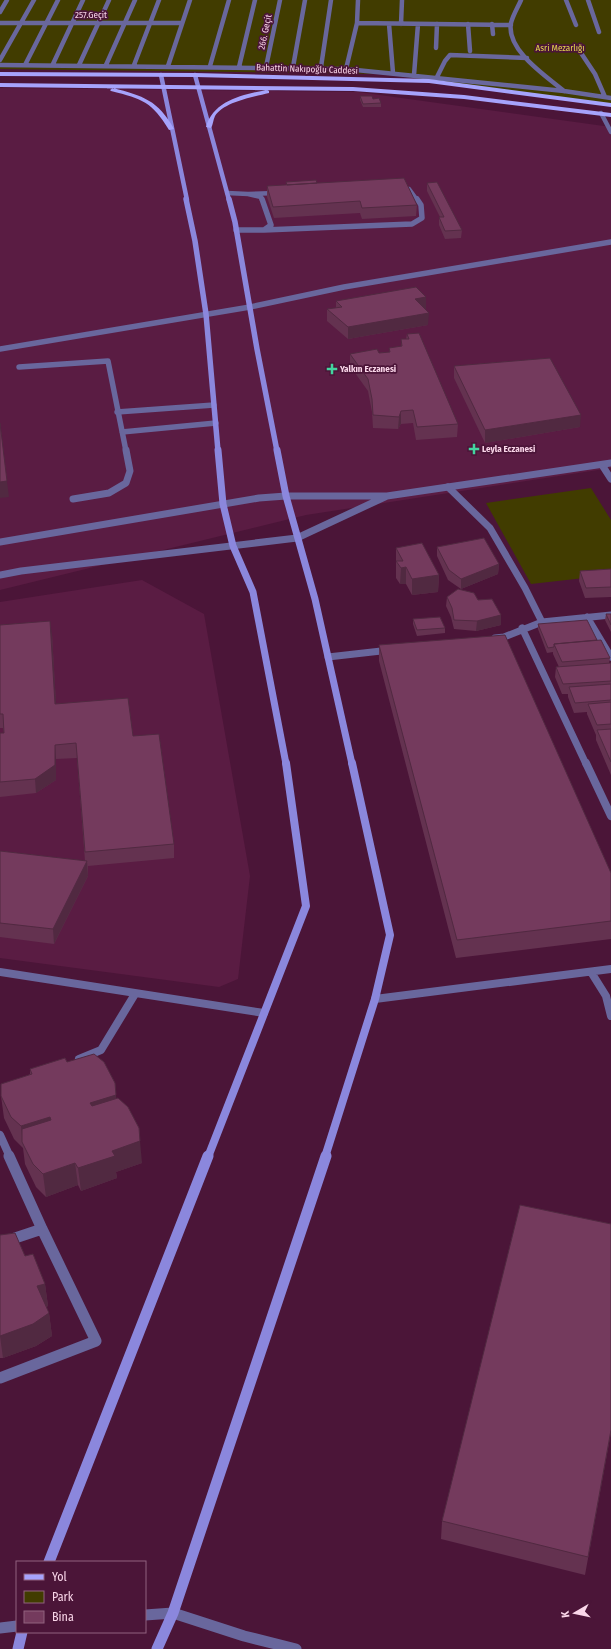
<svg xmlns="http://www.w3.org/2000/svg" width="611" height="1649" viewBox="0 0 611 1649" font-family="'Fira Sans Condensed',sans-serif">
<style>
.built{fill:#5a1c43}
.green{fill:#413c00}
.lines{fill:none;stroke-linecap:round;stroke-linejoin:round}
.service-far4{stroke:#69679d;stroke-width:4.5}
.service-far3{stroke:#69679d;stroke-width:5.5}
.service-far2{stroke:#69679d;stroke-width:7}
.service-far1{stroke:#69679d;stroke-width:8}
.service{stroke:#69679d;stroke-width:11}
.minor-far4{stroke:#69679d;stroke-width:4.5}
.minor-far3{stroke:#69679d;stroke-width:5.5}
.minor-far2{stroke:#69679d;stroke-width:7}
.minor-far1{stroke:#69679d;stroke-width:8}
.minor{stroke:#69679d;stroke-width:11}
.tertiary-far2{stroke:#69679d;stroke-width:4.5}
.tertiary-far1{stroke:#69679d;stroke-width:7}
.tertiary{stroke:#69679d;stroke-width:11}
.secondary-far4{stroke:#8b87dd;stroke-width:4.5}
.secondary-far3{stroke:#8b87dd;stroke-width:5.5}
.secondary-far2{stroke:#8b87dd;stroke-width:7}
.secondary-far1{stroke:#8b87dd;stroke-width:8}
.secondary{stroke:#8b87dd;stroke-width:11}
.primary{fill:#a6a3fc;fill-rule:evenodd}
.wall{fill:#643250}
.shaded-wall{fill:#512941}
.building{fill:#743a5d;stroke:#512941}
.poi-dot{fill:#44d49f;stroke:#4b1538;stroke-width:1.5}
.labels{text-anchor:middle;stroke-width:3.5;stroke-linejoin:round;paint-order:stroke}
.far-street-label{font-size:9px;fill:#fad6e9;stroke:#4b1538}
.far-park-label{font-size:9px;fill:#e4d84e;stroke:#4b1538}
.far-poi-label{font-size:9px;font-weight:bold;fill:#fad6e9;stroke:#4b1538;text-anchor:start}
</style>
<rect width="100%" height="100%" fill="#4b1538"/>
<path class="built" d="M 0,88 L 358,92 L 611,127 L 611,468 L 306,515 L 0,590 Z
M 142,580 L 204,614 L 250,876 L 238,979 L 219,987 L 0,958 L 0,602 Z"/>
<path class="green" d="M 0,0 L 611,0 L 611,104 L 383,74 L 0,69 Z
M 591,488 L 611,520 L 611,575 L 531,584 L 486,503 Z"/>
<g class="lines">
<path class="service-far4" d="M 521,0 C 518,7 513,15 511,23 C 506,50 546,76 564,91
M 566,0 L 576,25
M 588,0 L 599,32
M 0,12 L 7,0
M 0,23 L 182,23
M 357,23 L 511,25
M 389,24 L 393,73
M 401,24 L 402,0
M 468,24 L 470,51
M 492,24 L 493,34
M 436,48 L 437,24
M 581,53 L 595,74 L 605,97
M 0,60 L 34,0
M 53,64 L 83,0
M 0,65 L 346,69 L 564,91 L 611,98
M 25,65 L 58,0
M 79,65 L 109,0
M 106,65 L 135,0
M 134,65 L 159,0
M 168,66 L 190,0
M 210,66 L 229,0
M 239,67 L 255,0
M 293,67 L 305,0
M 321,67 L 331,0
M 346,69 L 357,23 L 358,0
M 414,75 L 418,24
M 437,77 L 445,61 L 450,55 L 527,58
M 398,188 L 409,189 L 417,200
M 227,193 L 248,194 L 261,197 L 262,200
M 248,194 L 277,193"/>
<path class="service-far3" d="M 236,230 L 264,230 L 271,225 L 262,199
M 264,230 L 412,224 L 422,218 L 421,205 L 417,199
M 19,367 L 108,361 L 126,451
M 117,412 L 214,405
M 122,432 L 216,423"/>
<path class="service-far2" d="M 73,499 L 109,493 L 126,483 L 130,471 L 126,450"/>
<path class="service-far1" d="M 79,1059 L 101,1050 L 135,994
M 0,1135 L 10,1157"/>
<path class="service" d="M 0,1243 L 42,1229
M 0,1378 L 96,1341 L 42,1229 L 9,1156"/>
<path class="minor-far4" d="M 266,67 L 280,0"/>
<path class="minor-far3" d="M 0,349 L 250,307 L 344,287 L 611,242"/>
<path class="minor-far2" d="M 602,465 L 611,479
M 448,487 L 490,528 L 525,588 L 542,622
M 587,617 L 611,657
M 522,628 L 586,764
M 495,638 L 504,637 L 542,622 L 611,615
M 328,657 L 390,650"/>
<path class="minor-far1" d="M 586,763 L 611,816
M 0,972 L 264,1013
M 591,972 L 606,996 L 611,1016
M 375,999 L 611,969"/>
<path class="minor" d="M 173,1613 L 244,1636 L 296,1649"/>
<path class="tertiary-far2" d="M 601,113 L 611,132"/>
<path class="tertiary-far1" d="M 387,496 L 611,463
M 0,542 L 259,498 L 286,496 L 387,496 L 297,538 L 21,571 L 0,575"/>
<path class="tertiary" d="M 145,1615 L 173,1613
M 0,1628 L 17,1626"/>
<path class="secondary-far4" d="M 161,75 L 187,200
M 195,75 L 229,200"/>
<path class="secondary-far3" d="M 186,199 L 195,241 L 206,314 L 218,451
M 229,199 L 235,222 L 257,349 L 277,451"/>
<path class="secondary-far2" d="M 218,450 L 223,504 L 233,546 L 253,592 L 286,764
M 277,450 L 286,496 L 315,599 L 352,764"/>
<path class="secondary-far1" d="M 208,1157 L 306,906 L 286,763
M 325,1157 L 375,999 L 390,935 L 352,763"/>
<path class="secondary" d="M 49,1562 L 208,1156
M 18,1649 L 22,1632
M 157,1649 L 173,1613 L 326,1156"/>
<path class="primary" d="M 0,72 L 195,73 L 429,79 L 611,103 L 611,107 L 429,83 L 195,77 L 0,76 Z
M 0,83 L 353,87 L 464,95 L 611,113 L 611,117 L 464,99 L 353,91 L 0,87 Z
M 113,88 C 143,96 158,100 174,129 L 169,130 C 152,102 143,99 111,91 L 110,90 Z
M 267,90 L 269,91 L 269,93 C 253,97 224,102 215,116 C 213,120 213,125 211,128 L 206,127 C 213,101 243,94 267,90 Z"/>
</g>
<path class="wall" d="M 360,96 L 373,99 L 381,103 L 381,107 L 363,107 L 360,100 Z
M 286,182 L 317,183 L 417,205 L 416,216 L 362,219 L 360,213 L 274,218 L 267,197 L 267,186 L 286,185 Z
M 427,183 L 462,230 L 461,238 L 445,239 L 439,225 L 439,217 L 440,217 L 427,191 Z
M 336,301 L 426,309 L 425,309 L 428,325 L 348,339 L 327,321 L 327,309 L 336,308 Z
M 407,334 L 458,424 L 457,437 L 416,440 L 413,423 L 401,424 L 398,429 L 373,428 L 372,412 L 368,391 L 350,366 L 350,354 L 379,353 L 389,352 L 389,348 L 401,347 L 401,339 L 406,339 Z
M 454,366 L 580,427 L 485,443 L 454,378 Z
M 437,547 L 499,564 L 498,574 L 461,589 L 448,580 L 437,556 Z
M 396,548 L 439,575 L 438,592 L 412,595 L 406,584 L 400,584 L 396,578 Z
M 611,569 L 611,597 L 585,598 L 579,581 L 580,571 Z
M 447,597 L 478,600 L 501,625 L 476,631 L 454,629 L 451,617 L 446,606 Z
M 606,614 L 611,614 L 611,632 L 605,620 Z
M 413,619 L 445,628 L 445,633 L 417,636 L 413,624 Z
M 538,624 L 597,640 L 610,658 L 609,663 L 611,663 L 611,775 L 596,740 L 596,735 L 587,714 L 587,712 L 574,713 L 568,697 L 568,694 L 562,694 L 555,677 L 556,667 L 559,667 L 553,654 L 553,652 L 547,653 L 538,629 Z
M 0,625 L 52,634 L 56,704 L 133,736 L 174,844 L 174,858 L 88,866 L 88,876 L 54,944 L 0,937 L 0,851 L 85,861 L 77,758 L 56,759 L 56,780 L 36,793 L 0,797 L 0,733 L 4,733 L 3,728 L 0,728 Z
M 379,645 L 611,873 L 611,939 L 456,958 L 379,661 Z
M 67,1062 L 116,1099 L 142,1163 L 116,1172 L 117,1178 L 81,1191 L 78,1185 L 46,1197 L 36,1187 L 25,1164 L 23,1148 L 14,1139 L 4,1118 L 1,1096 L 30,1074 L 30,1069 Z
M 0,1235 L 25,1256 L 45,1284 L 48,1306 L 46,1307 L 49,1313 L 52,1336 L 36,1346 L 3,1358 L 0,1358 Z
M 611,1432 L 585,1575 L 441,1539 L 442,1521 Z"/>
<path class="shaded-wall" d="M 426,297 L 426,309 L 415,311 L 415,299 Z
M 429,313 L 428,325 L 348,339 L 348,327 Z
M 401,411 L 401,424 L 398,429 L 399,417 Z
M 581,415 L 580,427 L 485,443 L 485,430 Z
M 7,481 L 9,497 L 0,498 L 0,482 Z
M 499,564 L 498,574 L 461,589 L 461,579 Z
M 406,567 L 406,584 L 400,584 L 401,568 Z
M 439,575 L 438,592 L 412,595 L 412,579 Z
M 501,615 L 501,625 L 476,631 L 477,621 Z
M 50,621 L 52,634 L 57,718 L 55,704 Z
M 55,745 L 56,759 L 56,780 L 36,793 L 35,779 Z
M 87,861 L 88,876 L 54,944 L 53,929 Z
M 115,1083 L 118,1117 L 93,1125 L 90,1103 Z
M 50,1117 L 53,1139 L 23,1143 L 21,1126 Z
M 140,1141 L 142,1163 L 116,1172 L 117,1178 L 81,1191 L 78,1168 L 112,1151 Z
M 75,1163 L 78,1185 L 46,1197 L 43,1174 Z
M 45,1284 L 48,1306 L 40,1308 L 37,1286 Z
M 49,1313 L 52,1336 L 36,1346 L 3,1358 L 0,1336 Z"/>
<path class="building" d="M 360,96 L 372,96 L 373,99 L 379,98 L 381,103 L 363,104 Z
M 404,178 L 417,205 L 362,208 L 360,201 L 273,207 L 267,186 Z
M 316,180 L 317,183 L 287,185 L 286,182 Z
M 437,182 L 462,230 L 445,231 L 439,217 L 444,217 L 427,183 Z
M 416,287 L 426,297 L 415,299 L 429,313 L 348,327 L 327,309 L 342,307 L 336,301 Z
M 419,333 L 458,424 L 417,427 L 413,410 L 401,411 L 399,417 L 373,415 L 372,399 L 368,379 L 350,354 L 377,349 L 379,353 L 390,352 L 389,348 L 402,346 L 401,339 L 409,339 L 407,334 Z
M 550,358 L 581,415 L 485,430 L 454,366 Z
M 0,423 L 7,481 L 0,482 Z
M 484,538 L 499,564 L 461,579 L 449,570 L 437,547 Z
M 422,543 L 439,575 L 412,579 L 406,567 L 401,568 L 396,561 L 403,561 L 396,548 Z
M 611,569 L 611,587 L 586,588 L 580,571 Z
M 458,589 L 474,593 L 478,600 L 492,599 L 501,615 L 477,621 L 454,620 L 452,608 L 447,597 Z
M 606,614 L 611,614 L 611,625 Z
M 440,617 L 445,628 L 417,630 L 413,619 Z
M 587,620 L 597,640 L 554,644 L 554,647 L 548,648 L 538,624 Z
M 50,621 L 55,704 L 128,698 L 133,736 L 159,734 L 174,844 L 85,852 L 76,743 L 55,745 L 55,765 L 35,779 L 0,782 L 0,733 L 4,733 L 3,714 L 0,714 L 0,625 Z
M 505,635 L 611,873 L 611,921 L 457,940 L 379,645 Z
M 601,640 L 610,658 L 562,662 L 554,644 Z
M 611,663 L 611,681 L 563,684 L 556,667 Z
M 611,684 L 611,700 L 575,703 L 569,687 Z
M 611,702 L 611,724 L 597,725 L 588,704 Z
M 611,729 L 611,762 L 597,730 Z
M 0,851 L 87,861 L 53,929 L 0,923 Z
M 94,1054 L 104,1062 L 115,1083 L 116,1095 L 90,1103 L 92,1106 L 118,1098 L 128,1107 L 139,1128 L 140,1141 L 112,1151 L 115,1156 L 78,1168 L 75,1163 L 43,1174 L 33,1164 L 22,1142 L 22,1129 L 51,1120 L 50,1117 L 21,1126 L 11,1117 L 1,1096 L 1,1084 L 32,1074 L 30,1069 L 65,1058 L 67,1062 Z
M 520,1205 L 611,1224 L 611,1430 L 588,1557 L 442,1521 Z
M 15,1233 L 25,1256 L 33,1254 L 45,1284 L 37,1286 L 49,1313 L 33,1324 L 0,1336 L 0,1235 Z"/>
<g class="poi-dot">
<path d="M330 363h4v4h4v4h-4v4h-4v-4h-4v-4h4z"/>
<path d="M472 443h4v4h4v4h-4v4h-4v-4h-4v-4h4z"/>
</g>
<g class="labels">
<g class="far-street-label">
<text x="91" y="18">257.Geçit</text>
<text transform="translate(265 32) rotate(-78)" y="3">266. Geçit</text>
<text transform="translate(307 69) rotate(2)" y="3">Bahattin Nakıpoğlu Caddesi</text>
</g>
<g class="far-park-label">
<text x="560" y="51">Asri Mezarlığı</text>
</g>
<g class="far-poi-label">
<text x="340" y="372">Yalkın Eczanesi</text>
<text x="482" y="452">Leyla Eczanesi</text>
</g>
</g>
<rect x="16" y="1561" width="130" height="72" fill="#4b1538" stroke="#91627f"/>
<rect x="24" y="1574" width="20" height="6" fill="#a6a3fc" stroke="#91627f"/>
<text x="52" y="1581" font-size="12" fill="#fad6e9">Yol</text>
<rect x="24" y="1591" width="20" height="12" fill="#413c00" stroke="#91627f"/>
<text x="52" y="1601" font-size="12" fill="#fad6e9">Park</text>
<rect x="24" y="1611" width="20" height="12" fill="#743a5d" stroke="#91627f"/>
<text x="52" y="1621" font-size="12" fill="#fad6e9">Bina</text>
<g transform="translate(575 1613) rotate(261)" stroke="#4b1538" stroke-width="3" paint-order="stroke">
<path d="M0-3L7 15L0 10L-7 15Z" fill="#fad6e9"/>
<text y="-6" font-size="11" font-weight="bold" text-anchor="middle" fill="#fad6e9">K</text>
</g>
</svg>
